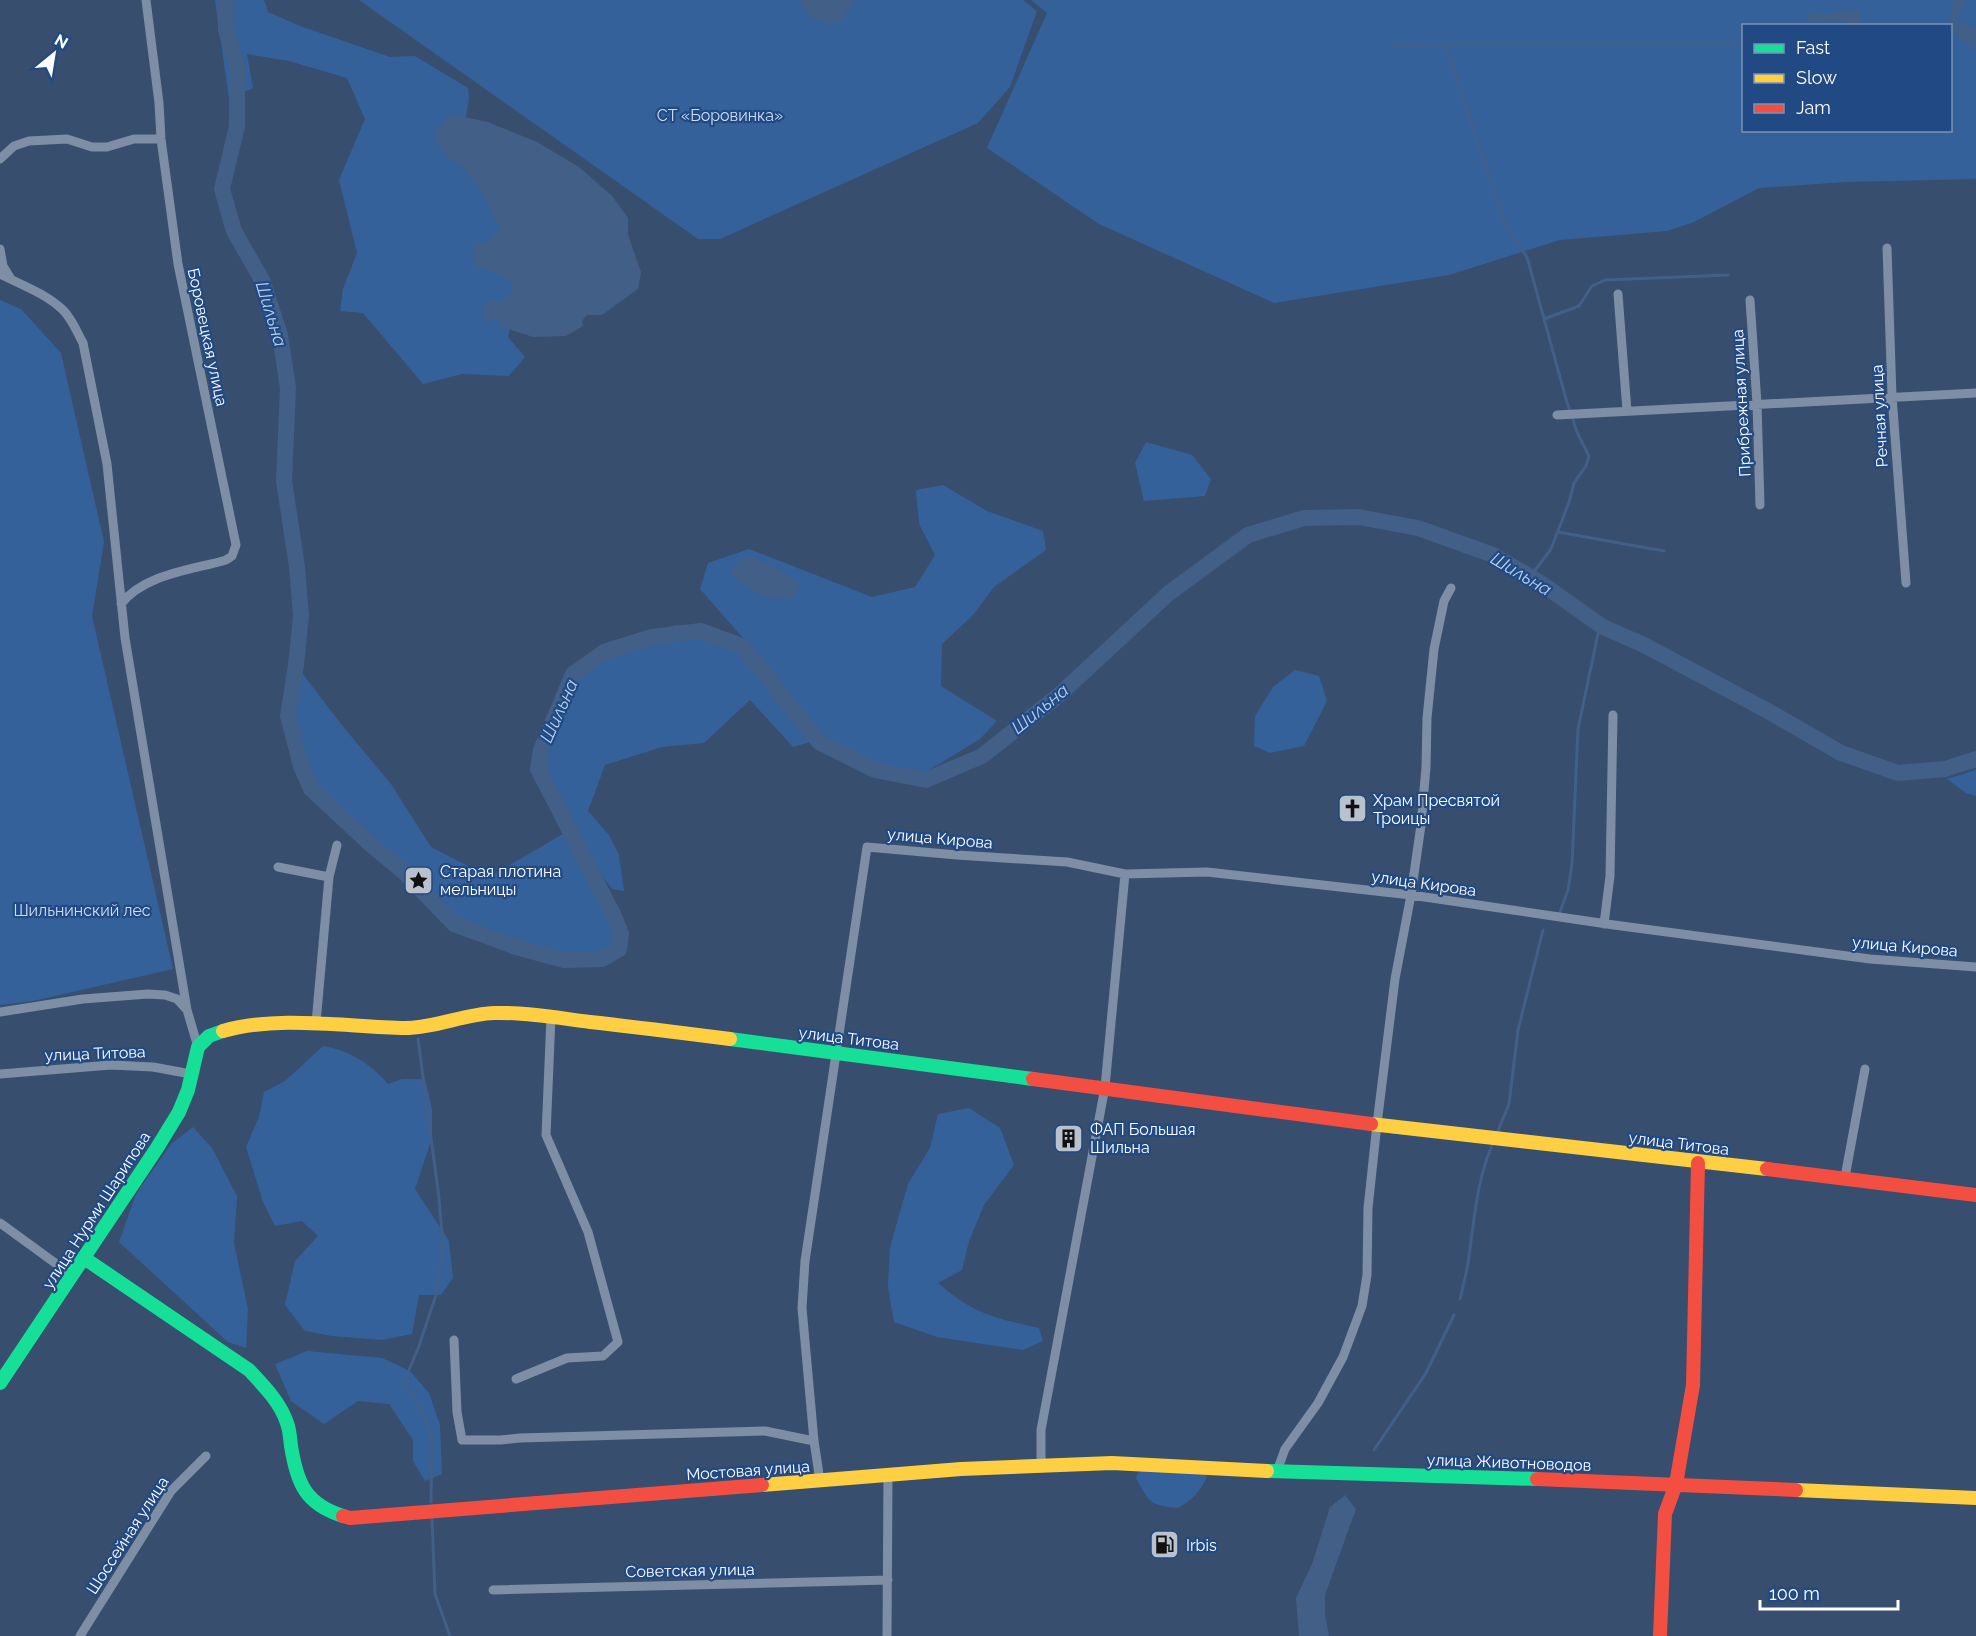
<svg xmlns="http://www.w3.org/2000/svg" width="1976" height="1636" viewBox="0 0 1976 1636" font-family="Raleway,sans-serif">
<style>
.green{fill:#35619a;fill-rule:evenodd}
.water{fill:#425f88}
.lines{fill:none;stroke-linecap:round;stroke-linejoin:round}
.stream{stroke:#425f88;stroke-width:3}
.river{stroke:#425f88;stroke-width:16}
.street{stroke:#7e8ea4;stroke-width:9}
.fast{stroke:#16e098;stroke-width:14}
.slow{stroke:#ffcf43;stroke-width:14}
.jam{stroke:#f24e42;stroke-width:14}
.labels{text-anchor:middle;stroke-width:4.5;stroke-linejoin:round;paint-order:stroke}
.park-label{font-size:16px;fill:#cddff7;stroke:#214a84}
.street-label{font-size:16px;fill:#fff;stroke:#214a84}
.poi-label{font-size:16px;fill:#fff;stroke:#214a84;text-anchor:start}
.water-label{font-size:18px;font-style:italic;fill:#b5cff0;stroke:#214a84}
</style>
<rect width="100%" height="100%" fill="#374e6e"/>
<path class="green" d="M 215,0 L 264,0 L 268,12 L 300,26 L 390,57 L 415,56 L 468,88 L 469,99 L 461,145 L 503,209 L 518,288 L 508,337 L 525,357 L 509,376 L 462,374 L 423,384 L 363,313 L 340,311 L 343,289 L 357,253 L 339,180 L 365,119 L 347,78 L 289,61 L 247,54 L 253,88 L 229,99 Z
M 359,0 L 1023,0 L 1037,11 L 1010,87 L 978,123 L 720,239 L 698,239 Z
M 1031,0 L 1976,0 L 1976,179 L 1846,182 L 1759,188 L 1694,222 L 1667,231 L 1560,240 L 1449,275 L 1274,303 L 1099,224 L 987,148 L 1047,13 ZM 1744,26 L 1950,26 L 1950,130 L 1744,130 Z
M 0,300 L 21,309 L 61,353 L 104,542 L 92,616 L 173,969 L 33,1001 L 0,1005 Z
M 1146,442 L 1192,455 L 1211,479 L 1205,496 L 1144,501 L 1135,463 Z
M 943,485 L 987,511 L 1043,531 L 1046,550 L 994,587 L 973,615 L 942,644 L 941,686 L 997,721 L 980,739 L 916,778 L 866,766 L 827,737 L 793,747 L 750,700 L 704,743 L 662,747 L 605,765 L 588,811 L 609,835 L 619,855 L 624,891 L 612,889 L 571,835 L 614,916 L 621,934 L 619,949 L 602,959 L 564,960 L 516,947 L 454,924 L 404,872 L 368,842 L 311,789 L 301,766 L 288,716 L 296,665 L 341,724 L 391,784 L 431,847 L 489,877 L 568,831 L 558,826 L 541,750 L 561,685 L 612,641 L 676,625 L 716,631 L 757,654 L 700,589 L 708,563 L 749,549 L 872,597 L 915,587 L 935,555 L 919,524 L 916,490 Z
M 1295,670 L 1319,676 L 1327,701 L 1304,746 L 1270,753 L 1254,746 L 1255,716 L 1273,687 Z
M 1976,770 L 1976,796 L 1966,793 L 1947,779 Z
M 323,1046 C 349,1050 371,1064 388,1084 L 402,1079 L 425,1079 L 432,1109 L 432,1138 L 415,1189 L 449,1241 L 453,1278 L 441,1295 L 419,1295 L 412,1334 L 382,1340 L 332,1336 L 305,1331 L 285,1305 L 295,1261 L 318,1236 L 302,1221 L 275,1226 L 263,1202 L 246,1147 L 259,1117 L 264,1092 L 285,1081 Z
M 969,1108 L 1000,1128 L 1014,1165 L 984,1205 L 969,1241 L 962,1270 L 938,1283 C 973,1314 995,1318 1039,1328 L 1043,1341 L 1023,1350 L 937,1337 L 894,1322 L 888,1287 L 890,1247 L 908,1184 L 930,1148 L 938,1114 Z
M 193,1127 L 212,1148 L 237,1196 L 234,1243 L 248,1309 L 246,1348 L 228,1342 L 119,1242 L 136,1194 L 171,1144 Z
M 307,1351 L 382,1358 L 410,1371 L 429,1393 L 440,1425 L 442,1474 L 425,1481 L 413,1461 L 413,1440 L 389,1404 L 358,1401 L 324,1424 L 291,1401 L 275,1364 Z
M 1142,1469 L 1208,1472 C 1205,1487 1192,1501 1178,1508 C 1149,1505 1150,1503 1136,1478 L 1138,1473 Z"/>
<path class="water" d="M 801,0 L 856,0 L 846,12 L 843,20 C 828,29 804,18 801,0 Z
M 1952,0 L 1966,0 L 1957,22 L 1959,25 L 1965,23 L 1974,29 L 1976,22 L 1976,49 L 1973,48 L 1951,30 L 1950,26 L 1949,25 L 1953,2 Z
M 1858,9 L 1861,15 L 1861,22 L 1858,25 C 1854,25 1851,23 1848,23 C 1836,19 1819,24 1806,21 L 1807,16 L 1811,14 L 1827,14 L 1834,12 L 1849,12 Z
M 455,115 L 488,122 L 537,142 L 579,167 L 612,196 L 628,218 L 628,235 L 641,272 L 638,289 L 602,315 L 587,315 L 582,321 L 583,326 L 566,336 L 533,337 L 502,327 L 496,319 L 491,319 L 488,323 L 484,320 L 482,308 L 487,302 L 502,301 L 511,294 L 512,282 L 491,271 L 477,267 L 472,259 L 475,245 L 491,240 L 501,226 L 495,219 L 484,195 L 462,166 L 449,159 L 438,144 L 435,132 L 445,120 Z
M 752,556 L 786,573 L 801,586 L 792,599 C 760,597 752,595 730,572 L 739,560 Z
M 1345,1495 L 1356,1509 L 1325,1595 L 1325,1614 L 1329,1636 L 1299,1636 L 1296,1598 L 1312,1564 L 1330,1507 Z"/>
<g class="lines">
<path class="stream" d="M 1445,44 L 1505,225 L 1527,257 L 1566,399 L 1577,432 L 1589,456 L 1586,466 L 1574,483 L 1569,502 L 1551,549 L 1530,577
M 1393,46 L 1445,44 L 1744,44
M 1544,319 L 1579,306 L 1592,286 L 1605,280 L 1728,275
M 1558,532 L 1664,551
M 1560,912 L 1568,890 L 1572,864 L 1578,729 L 1600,624
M 418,1039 L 439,1198 L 443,1246 L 436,1295 L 419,1346 L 404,1382 L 423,1412 L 432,1440 L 431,1502
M 1498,1131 L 1509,1104 L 1518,1030 L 1543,930
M 1460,1299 C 1463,1287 1466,1275 1468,1263 C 1474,1223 1476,1183 1492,1145
M 1374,1450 L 1426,1373 L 1454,1315
M 432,1519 L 435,1594 L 450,1636"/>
<path class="river" d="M 225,0 L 226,30 L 237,67 L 237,126 L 222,189 L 234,231 L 262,280 L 280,335 L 288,388 L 284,481 L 297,567 L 301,615 L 296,665 L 288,716 L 301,766 L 311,789 L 368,842 L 404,872 L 454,924 L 516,947 L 564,960 L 602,959 L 619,949 L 621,934 L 614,916 L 538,769 L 541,750 L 573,674 L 604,652 L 652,637 L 701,631 L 742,646 L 819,742 L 875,770 L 926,780 L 982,756 L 1059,695 L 1169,593 L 1248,535 L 1304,518 L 1358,517 L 1418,528 L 1493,555 L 1542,584 L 1603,627 L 1644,645 L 1768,711 L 1841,753 L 1898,773 L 1945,769 L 1976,759"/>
<path class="street" d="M 0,159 L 14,146 L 29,141 L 67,139 L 92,147 L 107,147 L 134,139 L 161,139
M 1887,248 L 1892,396 L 1906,583
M 0,249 L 3,266 L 11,279
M 0,274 C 21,285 45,293 63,310 C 72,319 77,332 83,343 L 107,464 L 125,638 L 187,1010 L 198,1047
M 1618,294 L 1627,411
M 1750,300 L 1757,404 L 1760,505
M 1557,415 L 1976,393
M 121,604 C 144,574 192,570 226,560 L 232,556 L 236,545 L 178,264 L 161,139 L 159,103 L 146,0
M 278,867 L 329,877
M 1604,924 L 1610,876 L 1613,715
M 0,1012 L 83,999 L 148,994 L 165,995 L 177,999 L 187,1010
M 316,1023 L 329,877 L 337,845
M 0,1074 L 111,1065 L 153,1067 L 191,1074
M 1845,1177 L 1865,1069
M 0,1223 L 73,1276
M 454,1340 L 457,1412 L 462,1440 L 501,1440 L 520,1438 L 765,1431 L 814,1441
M 516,1379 L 567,1358 L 603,1356 L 618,1342 L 588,1232 L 546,1135 L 551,1017
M 1041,1466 L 1041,1430 L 1105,1087 L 1125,874
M 1277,1471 L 1285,1449 L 1318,1403 L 1343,1357 L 1362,1306 L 1367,1275 L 1368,1208 L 1377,1124 L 1395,979 L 1411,895 L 1421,825 L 1426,767 L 1427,718 L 1434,649 L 1444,601 L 1451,588
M 820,1481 L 814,1441 L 802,1308 L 805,1261 L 867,847 L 957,855 L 1067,862 L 1125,874 L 1207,872 L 1411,895 L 1614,925 L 1870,959 L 1976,967
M 493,1590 L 888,1580
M 80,1636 L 171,1491 L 206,1456
M 887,1636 L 888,1476"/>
<path class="fast" d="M 730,1039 L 1033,1079
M 84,1258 L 249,1370 C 264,1386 280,1402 287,1423 C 290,1431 290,1439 291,1446 C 297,1483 305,1504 343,1516
M 0,1383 L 157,1148 L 179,1112 L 188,1090 L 198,1047 L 209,1036 L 223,1031
M 1267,1471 L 1537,1479"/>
<path class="slow" d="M 223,1031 C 278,1015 347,1027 405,1028 C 436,1028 464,1014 494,1013 C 526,1012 558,1018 590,1022 C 636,1027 683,1033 730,1039
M 1371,1124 L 1767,1169
M 762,1485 L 961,1469 L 1112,1463 L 1267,1471
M 1796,1490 L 1976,1498"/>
<path class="jam" d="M 1033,1079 L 1371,1124
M 1767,1169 L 1976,1195
M 1537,1479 L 1796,1490
M 343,1516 L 350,1518 L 762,1485
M 1660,1636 L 1665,1514 L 1676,1484 L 1693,1385 L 1698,1163"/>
</g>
<defs>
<symbol id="church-square" viewBox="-11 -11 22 22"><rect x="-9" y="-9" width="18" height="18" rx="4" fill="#b9c1cc" stroke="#214a84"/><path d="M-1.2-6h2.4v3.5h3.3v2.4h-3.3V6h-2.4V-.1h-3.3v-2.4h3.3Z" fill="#111"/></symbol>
<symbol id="sight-square" viewBox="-11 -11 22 22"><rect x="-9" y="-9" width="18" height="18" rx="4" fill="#b9c1cc" stroke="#214a84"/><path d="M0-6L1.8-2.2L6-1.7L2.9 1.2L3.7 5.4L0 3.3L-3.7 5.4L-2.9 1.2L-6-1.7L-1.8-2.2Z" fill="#111"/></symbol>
<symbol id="building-square" viewBox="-11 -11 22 22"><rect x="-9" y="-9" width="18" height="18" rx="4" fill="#b9c1cc" stroke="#214a84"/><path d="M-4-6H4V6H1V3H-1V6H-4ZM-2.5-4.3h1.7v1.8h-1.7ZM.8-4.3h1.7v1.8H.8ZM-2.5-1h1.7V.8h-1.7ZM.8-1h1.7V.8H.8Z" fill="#111"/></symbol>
<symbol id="fuel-square" viewBox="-11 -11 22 22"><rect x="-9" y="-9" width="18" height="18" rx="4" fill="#b9c1cc" stroke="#214a84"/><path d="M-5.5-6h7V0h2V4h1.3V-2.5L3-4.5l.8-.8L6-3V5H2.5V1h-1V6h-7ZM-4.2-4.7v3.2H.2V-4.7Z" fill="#111"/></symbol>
</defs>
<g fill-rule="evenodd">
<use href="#church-square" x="1336" y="792" width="33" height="33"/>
<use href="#sight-square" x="402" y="864" width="33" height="33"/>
<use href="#building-square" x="1052" y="1122" width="33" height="33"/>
<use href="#fuel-square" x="1148" y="1528" width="33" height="33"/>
</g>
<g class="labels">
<g class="park-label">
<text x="720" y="121">СТ «Боровинка»</text>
<text x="82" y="916">Шильнинский лес</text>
</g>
<g class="street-label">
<text transform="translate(208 337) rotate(78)" y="6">Боровецкая улица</text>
<text transform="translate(1741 403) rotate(-93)" y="6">Прибрежная улица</text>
<text transform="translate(1879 416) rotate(-93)" y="6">Речная улица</text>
<text transform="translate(940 838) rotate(5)" y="6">улица Кирова</text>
<text transform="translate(1424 883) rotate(8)" y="6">улица Кирова</text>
<text transform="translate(1905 946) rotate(5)" y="6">улица Кирова</text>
<text transform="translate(849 1038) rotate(7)" y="6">улица Титова</text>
<text transform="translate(95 1053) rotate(-2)" y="6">улица Титова</text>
<text transform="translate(1679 1143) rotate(7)" y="6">улица Титова</text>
<text transform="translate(96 1210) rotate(-57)" y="6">улица Нурми Шарипова</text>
<text transform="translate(1509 1462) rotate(2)" y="6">улица Животноводов</text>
<text transform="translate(748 1470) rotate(-4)" y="6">Мостовая улица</text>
<text transform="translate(127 1535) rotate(-57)" y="6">Шоссейная улица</text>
<text transform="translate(690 1570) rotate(-1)" y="6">Советская улица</text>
</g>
<g class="poi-label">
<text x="1373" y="806">Храм Пресвятой<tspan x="1373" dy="18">Троицы</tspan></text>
<text x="440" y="877">Старая плотина<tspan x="440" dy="18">мельницы</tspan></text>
<text x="1090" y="1135">ФАП Большая<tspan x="1090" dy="18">Шильна</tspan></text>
<text x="1186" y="1551">Irbis</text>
</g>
<g class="water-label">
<text transform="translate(271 314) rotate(73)" y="6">Шильна</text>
<text transform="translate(1521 574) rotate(31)" y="6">Шильна</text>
<text transform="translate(1040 709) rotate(-39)" y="6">Шильна</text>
<text transform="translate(559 711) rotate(-66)" y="6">Шильна</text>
</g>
</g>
<rect x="1742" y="24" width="210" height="108" fill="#214a84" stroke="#7a92b5" stroke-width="1.5"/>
<rect x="1754" y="44" width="30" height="9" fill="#16e098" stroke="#7a92b5" stroke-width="1.5"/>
<text x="1796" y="54" font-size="18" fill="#ffffff">Fast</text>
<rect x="1754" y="74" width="30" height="9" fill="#ffcf43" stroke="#7a92b5" stroke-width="1.5"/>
<text x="1796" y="84" font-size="18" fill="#ffffff">Slow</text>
<rect x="1754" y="104" width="30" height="9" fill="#f24e42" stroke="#7a92b5" stroke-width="1.5"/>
<text x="1796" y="114" font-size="18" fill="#ffffff">Jam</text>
<g transform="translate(54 54) rotate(30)" stroke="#214a84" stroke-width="4.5" paint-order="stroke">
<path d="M0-4.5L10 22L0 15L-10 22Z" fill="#ffffff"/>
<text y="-9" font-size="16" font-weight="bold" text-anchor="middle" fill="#ffffff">N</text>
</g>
<path d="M1760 1600v9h138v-9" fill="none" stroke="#ffffff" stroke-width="3"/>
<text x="1769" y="1600" font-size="18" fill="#ffffff" stroke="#214a84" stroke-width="4.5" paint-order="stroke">100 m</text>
</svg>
